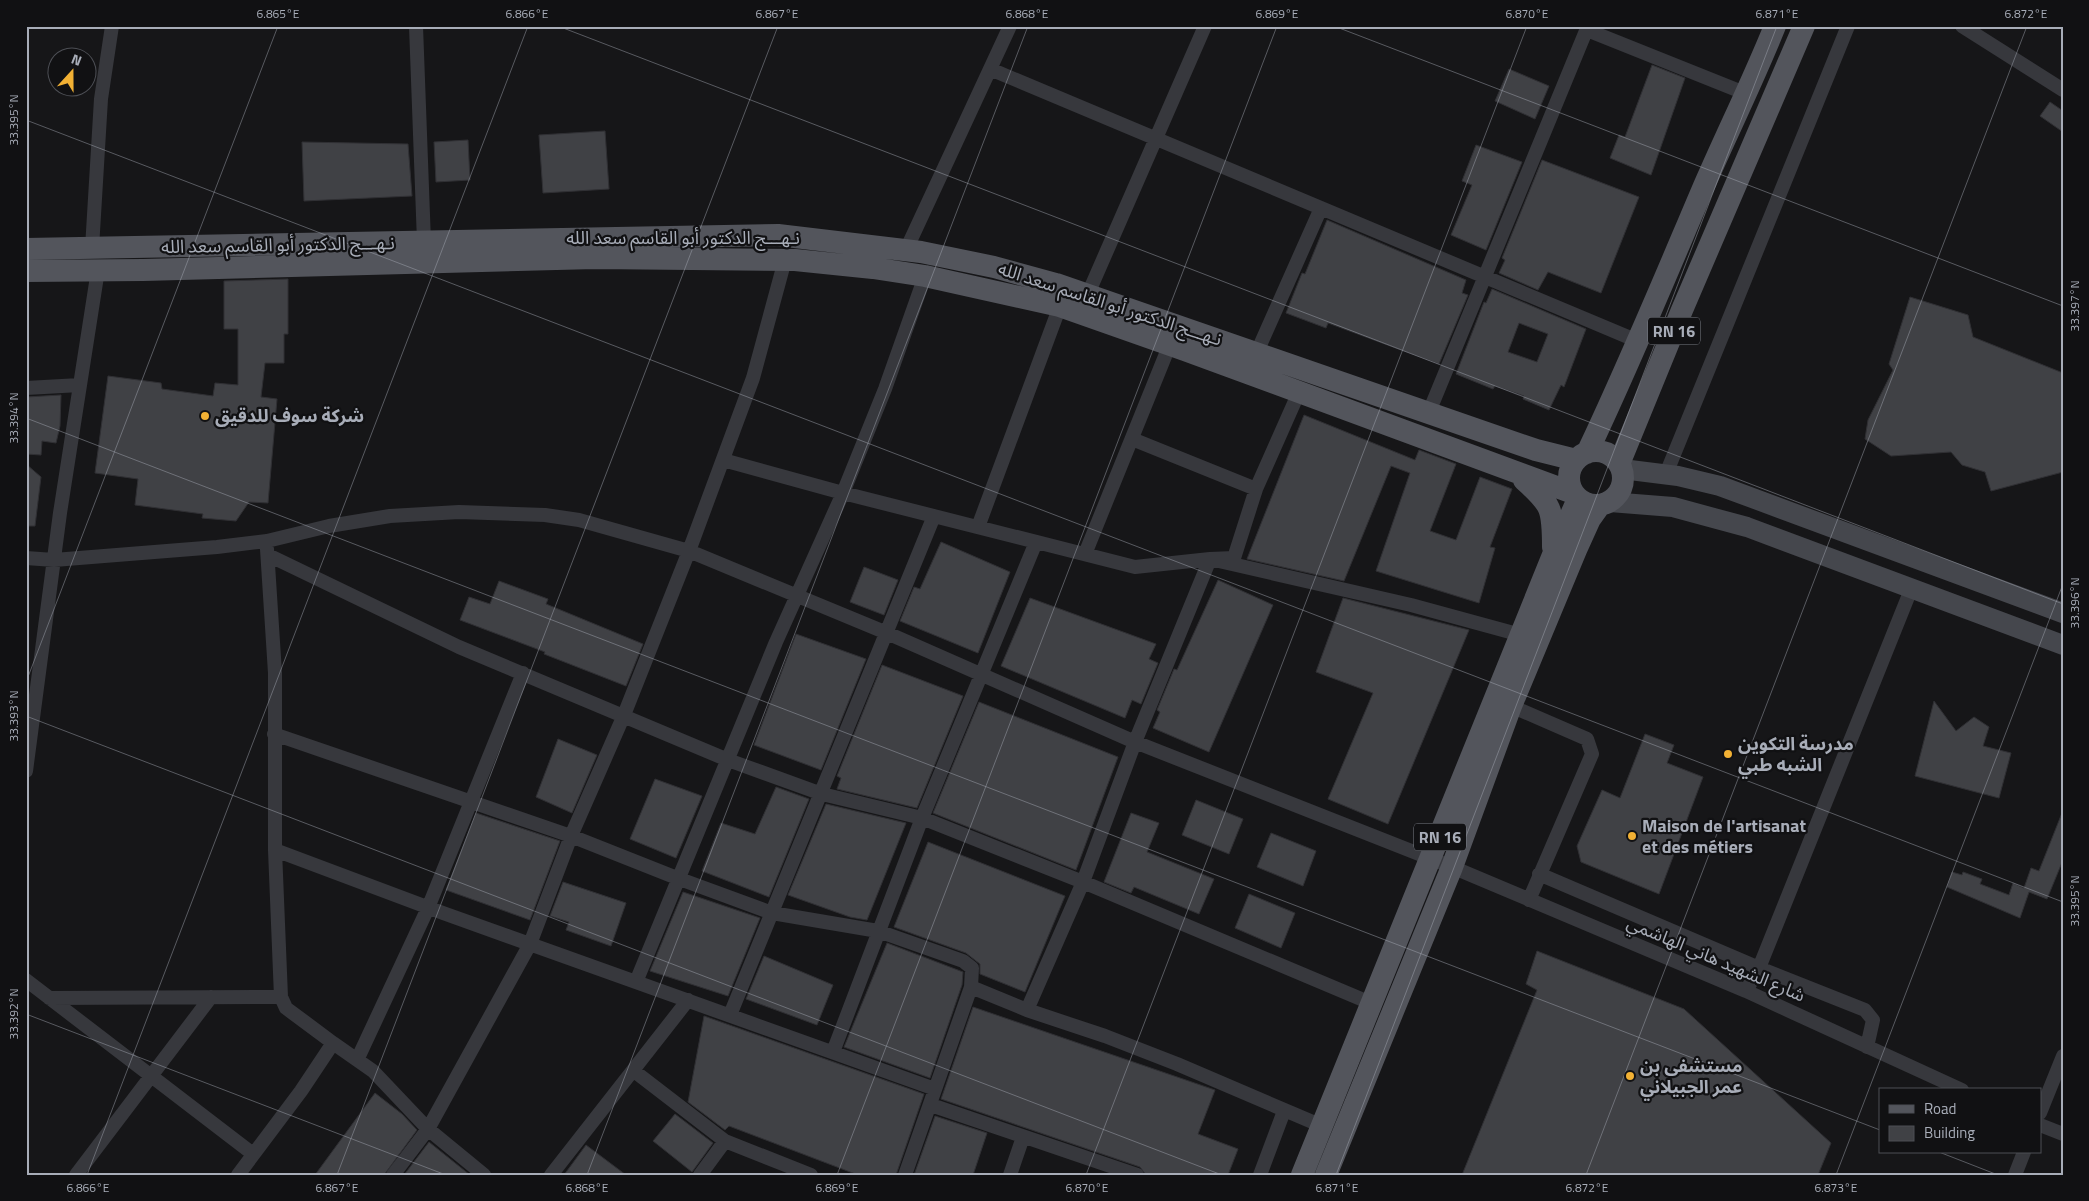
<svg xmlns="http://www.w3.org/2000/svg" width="2089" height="1201" viewBox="0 0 2089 1201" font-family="'Titillium Web','Noto Sans Arabic',sans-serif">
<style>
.building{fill:#404145;stroke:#303034;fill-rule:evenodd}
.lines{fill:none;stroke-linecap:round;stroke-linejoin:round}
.minor{stroke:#37383d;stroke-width:14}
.secondary{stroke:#45474d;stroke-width:20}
.primary{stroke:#53555c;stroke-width:22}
.ticks{fill:none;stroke:#a8adb8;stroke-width:1;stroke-opacity:0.45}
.poi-dot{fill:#f2b134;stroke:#111113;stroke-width:2}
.labels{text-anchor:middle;stroke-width:4.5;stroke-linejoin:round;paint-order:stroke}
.shield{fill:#111113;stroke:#7b7e86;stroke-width:1}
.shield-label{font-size:16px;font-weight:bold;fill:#a8adb8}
.street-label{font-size:18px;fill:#a8adb8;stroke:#111113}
.poi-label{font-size:18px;font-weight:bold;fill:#a8adb8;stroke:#111113;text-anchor:start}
.neatline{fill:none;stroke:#a8adb8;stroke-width:2}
.ticks-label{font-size:12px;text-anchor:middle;fill:#a8adb8}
</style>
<rect width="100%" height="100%" fill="#161618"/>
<path class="building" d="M 1652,65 L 1685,78 L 1651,175 L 1610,158 L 1619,135 L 1625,137 Z
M 1509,69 L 1549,86 L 1535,119 L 1495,101 Z
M 2050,102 L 2063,111 L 2063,132 L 2040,116 Z
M 605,131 L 609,189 L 543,193 L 539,135 Z
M 468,140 L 470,180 L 436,182 L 434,142 Z
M 302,142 L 408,144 L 412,196 L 304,201 Z
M 1476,145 L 1522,162 L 1486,250 L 1451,235 L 1472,185 L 1462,181 Z
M 1542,160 L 1639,197 L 1601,293 L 1548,272 L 1538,290 L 1499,273 L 1505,260 L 1502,258 Z
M 1327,220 L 1466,280 L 1462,293 L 1468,295 L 1439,364 L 1328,323 L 1326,328 L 1286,313 L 1302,273 L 1305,274 Z
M 288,279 L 288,334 L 284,334 L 284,363 L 265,363 L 261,397 L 277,399 L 268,503 L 249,502 L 236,521 L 202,518 L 203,514 L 135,505 L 138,479 L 95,473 L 108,376 L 161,383 L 162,389 L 213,396 L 215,383 L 238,385 L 238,329 L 224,329 L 224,281 Z
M 1492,289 L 1586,329 L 1564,387 L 1561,385 L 1549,410 L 1523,399 L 1524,396 L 1495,386 L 1493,389 L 1456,374 L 1484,302 L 1486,303 ZM 1519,323 L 1548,334 L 1537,362 L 1508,352 Z
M 1910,297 L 1968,315 L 1973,337 L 2063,373 L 2063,472 L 1991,491 L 1985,472 L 1962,465 L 1951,452 L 1891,456 L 1865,439 L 1868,420 L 1893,370 L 1889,364 Z
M 61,395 L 60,426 L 56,443 L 42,441 L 41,455 L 26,454 L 26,397 Z
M 1304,415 L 1415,460 L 1419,450 L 1456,464 L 1430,531 L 1456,540 L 1480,477 L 1512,489 L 1490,547 L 1495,548 L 1479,603 L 1376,571 L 1410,473 L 1391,466 L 1344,581 L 1247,559 Z
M 26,464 L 41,477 L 35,526 L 26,526 Z
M 941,542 L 1010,572 L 978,653 L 900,621 L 914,587 L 920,589 Z
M 864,567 L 898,580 L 884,615 L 850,602 Z
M 1218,580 L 1273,605 L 1209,752 L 1153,728 L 1160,712 L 1157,710 L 1174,669 L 1177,670 Z
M 499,581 L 548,599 L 546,604 L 643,644 L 626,686 L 544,654 L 545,652 L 460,620 L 469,597 L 490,604 Z
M 1030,598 L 1156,644 L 1149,659 L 1158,663 L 1141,704 L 1132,700 L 1125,718 L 1001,666 Z
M 1343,598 L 1469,630 L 1388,824 L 1328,799 L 1373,693 L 1316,672 Z
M 796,634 L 866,659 L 821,770 L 754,745 Z
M 882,665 L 963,696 L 917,808 L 837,789 L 841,778 L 837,776 Z
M 1934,701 L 1956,731 L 1974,717 L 1989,727 L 1983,746 L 2011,753 L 1999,798 L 1915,776 Z
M 979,702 L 1118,757 L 1076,870 L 933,813 Z
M 1645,734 L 1674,745 L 1667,763 L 1703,777 L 1659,894 L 1581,862 L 1577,846 L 1602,790 L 1620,798 Z
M 558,739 L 597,755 L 572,813 L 536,797 Z
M 655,779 L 702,796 L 676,858 L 630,839 Z
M 776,787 L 809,799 L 769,897 L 702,871 L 721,823 L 755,834 Z
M 1196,800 L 1243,819 L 1229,854 L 1182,835 Z
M 826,804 L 906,823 L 867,920 L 850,917 L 788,895 Z
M 476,813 L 560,841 L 530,920 L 446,890 Z
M 1131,813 L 1159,823 L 1147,852 L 1214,879 L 1199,914 L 1134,887 L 1131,893 L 1104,882 Z
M 2062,813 L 2063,860 L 2047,899 L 2029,892 L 2020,918 L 1947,887 L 1952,872 L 1962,875 L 1963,872 L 1982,879 L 1980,884 L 2009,895 L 2013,883 L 2024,888 L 2031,868 L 2039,871 Z
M 1271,833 L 1316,851 L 1303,886 L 1257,867 Z
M 928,842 L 1065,896 L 1025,992 L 980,974 L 980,964 L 966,953 L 894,927 Z
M 563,882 L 626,903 L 611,946 L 566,930 L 569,922 L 550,916 Z
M 683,892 L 760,918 L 728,996 L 650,971 Z
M 1249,894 L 1295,913 L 1281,948 L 1235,928 Z
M 887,943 L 963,972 L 962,985 L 930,1078 L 844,1047 Z
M 1537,951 L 1684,1009 L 1831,1143 L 1818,1175 L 1462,1175 L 1537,990 L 1526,984 Z
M 764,956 L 833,985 L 817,1025 L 746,999 Z
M 973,1007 L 1215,1090 L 1198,1134 L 1238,1149 L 1228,1175 L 1146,1175 L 1140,1167 L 941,1099 Z
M 704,1016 L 924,1094 L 896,1175 L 858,1175 L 729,1126 L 725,1130 L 688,1102 Z
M 375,1093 L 402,1114 L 417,1130 L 384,1175 L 315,1175 Z
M 675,1114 L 713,1143 L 692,1172 L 653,1141 Z
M 935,1116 L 987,1133 L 973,1175 L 914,1175 Z
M 429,1142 L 470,1175 L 404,1175 Z
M 586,1145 L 626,1175 L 564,1175 Z"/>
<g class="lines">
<path class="minor" d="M 416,26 L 424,242
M 1962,26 L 2063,90
M 1587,30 L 1747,94
M 990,69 L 1640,342
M 92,248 L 101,99 L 112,26
M 906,250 L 1010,26
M 785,260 L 753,378 L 689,551 L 887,633 L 1135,742 L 1452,867 L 1746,991 L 1962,1090
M 1088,294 L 1205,26
M 1257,352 L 1321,208
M 26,388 L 80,385
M 1429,412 L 1588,26
M 1132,439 L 1256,489
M 723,460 L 843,493 L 1135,567 L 1210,559 L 1411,605 L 1521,635
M 1666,474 L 1848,26
M 978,527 L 1060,306
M 267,549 L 275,673 L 275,850 L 281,997 L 286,1008 L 333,1043
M 1085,554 L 1170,344
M 268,555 L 459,647 L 728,760 L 822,794 L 922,818 L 1083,882 L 1373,1004
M 26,558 L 54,560 L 217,547 L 267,541 L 329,526 L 390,516 L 459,512 L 545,515 L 579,520 L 689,551 L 624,715 L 571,836 L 530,944 L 428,1129 L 393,1175
M 1511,706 L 1587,739 L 1592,754 L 1529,900
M 274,734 L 571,836 L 677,878 L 772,913 L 878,931 L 963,961 L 972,968 L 971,987
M 26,771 L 60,513 L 98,270
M 275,850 L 443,913 L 935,1089
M 1539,874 L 1759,968 L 1865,1010 L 1873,1020 L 1867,1047
M 26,980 L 253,1154
M 636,982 L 776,642 L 843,493 L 885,389 L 925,276
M 1746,991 L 1759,968 L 1912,587
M 49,998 L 281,997
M 1027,1010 L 1083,882 L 1135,742 L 1210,559 L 1234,558 L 1256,489 L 1299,392
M 730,1015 L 934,516
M 833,1052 L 922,818 L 1036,542
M 358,1058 L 428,908 L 523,673
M 634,1071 L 725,1141 L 811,1175
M 931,1105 L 1137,1175
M 2040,1113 L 2063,1056
M 2040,1125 L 2063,1134
M 76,1175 L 211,997
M 238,1175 L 301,1091 L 333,1043 L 373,1071 L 428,1129 L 484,1175
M 551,1175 L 688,1000
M 700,1175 L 725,1141
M 905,1175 L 971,987 L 1027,1010 L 1105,1036 L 1177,1064 L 1322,1126
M 1010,1175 L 1023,1137
M 1260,1175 L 1284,1111
M 2015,1175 L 2024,1152"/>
<path class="secondary" d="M 1622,469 L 1678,476 L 1720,486 L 2063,613
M 1610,502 L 1673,507 L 1747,527 L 2063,645"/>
<path class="primary" d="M 26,249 L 778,235 L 921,252 L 994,267 L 1056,284 L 1536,450 L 1576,460
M 26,271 L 143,270 L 595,258 L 795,260 L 873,268 L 925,276 L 1060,306 L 1185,350 L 1573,493
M1569 478a27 27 0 1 1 54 0a27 27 0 1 1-54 0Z
M 1587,453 C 1628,367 1664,280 1701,193 C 1725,137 1752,83 1775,26
M 1619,464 L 1682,310 L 1804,26
M 1524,480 C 1552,505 1553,509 1553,547
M 1302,1175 L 1553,555 L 1578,499
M 1326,1175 L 1452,867 L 1511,706 L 1576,550 L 1590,519 L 1600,505"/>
</g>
<path class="ticks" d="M 558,26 L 2063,604M 1334,26 L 2063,306M 26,32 L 28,26M 26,120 L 2063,902M 26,418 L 1880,1130M 26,682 L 278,26M 26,716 L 1222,1175M 26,1014 L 446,1175M 1939,1152 L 1998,1175M 87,1175 L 528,26M 337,1175 L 778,26M 587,1175 L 1028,26M 837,1175 L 1277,26M 1086,1175 L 1527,26M 1336,1175 L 1777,26M 1586,1175 L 2027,26M 1836,1175 L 2063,584"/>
<g class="poi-dot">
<circle cx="205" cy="416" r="5"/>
<circle cx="1728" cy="754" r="5"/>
<circle cx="1632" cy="836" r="5"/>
<circle cx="1630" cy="1076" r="5"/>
</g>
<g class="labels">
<g class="shield">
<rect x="1648" y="317.5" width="52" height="27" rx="4"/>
<rect x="1414" y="823.5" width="52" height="27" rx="4"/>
</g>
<g class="shield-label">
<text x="1674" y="337">RN 16</text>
<text x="1440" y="843">RN 16</text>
</g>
<g class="street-label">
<text x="683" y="244">نـهـــج الدكتور أبو القاسم سعد الله</text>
<text transform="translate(278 245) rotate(-1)" y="6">نـهـــج الدكتور أبو القاسم سعد الله</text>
<text transform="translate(1110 304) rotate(18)" y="6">نـهـــج الدكتور أبو القاسم سعد الله</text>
<text transform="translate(1716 959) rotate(23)" y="6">شارع الشهيد هاني الهاشمي</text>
</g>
<g class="poi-label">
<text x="215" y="422">شركة سوف للدقيق</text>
<text x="1738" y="750">مدرسة التكوين<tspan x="1738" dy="21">الشبه طبي</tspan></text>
<text x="1642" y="832">Maison de l'artisanat<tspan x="1642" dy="21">et des métiers</tspan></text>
<text x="1640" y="1072">مستشفى بن<tspan x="1640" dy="21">عمر الجبيلاني</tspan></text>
</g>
</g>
<rect width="2089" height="1201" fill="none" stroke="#111113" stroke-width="55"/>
<rect x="1879" y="1088" width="162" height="65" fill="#111113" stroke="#4d4f55"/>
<rect x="1889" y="1105" width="25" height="8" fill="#53555c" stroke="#4d4f55"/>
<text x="1924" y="1114" font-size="15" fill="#a8adb8">Road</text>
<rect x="1889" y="1126" width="25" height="15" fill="#404145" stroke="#4d4f55"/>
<text x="1924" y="1138" font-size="15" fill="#a8adb8">Building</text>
<g transform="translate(72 72) rotate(21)"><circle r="24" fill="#111113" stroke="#4d4f55"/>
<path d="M0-4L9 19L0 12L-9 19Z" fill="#f2b134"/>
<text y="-8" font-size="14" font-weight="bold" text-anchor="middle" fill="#a8adb8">N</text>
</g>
<rect x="28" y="28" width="2034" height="1146" class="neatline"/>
<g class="ticks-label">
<text x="278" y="18">6.865°E</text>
<text x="527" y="18">6.866°E</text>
<text x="777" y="18">6.867°E</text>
<text x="1027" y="18">6.868°E</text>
<text x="1277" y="18">6.869°E</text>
<text x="1527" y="18">6.870°E</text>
<text x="1777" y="18">6.871°E</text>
<text x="2026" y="18">6.872°E</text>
<text transform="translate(14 120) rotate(-90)" y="4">33.395°N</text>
<text transform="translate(2075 306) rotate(-90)" y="4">33.397°N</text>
<text transform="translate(14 418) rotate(-90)" y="4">33.394°N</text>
<text transform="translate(2075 603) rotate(-90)" y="4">33.396°N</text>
<text transform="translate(14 716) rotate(-90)" y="4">33.393°N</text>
<text transform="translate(2075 901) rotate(-90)" y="4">33.395°N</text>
<text transform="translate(14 1014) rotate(-90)" y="4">33.392°N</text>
<text x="88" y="1192">6.866°E</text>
<text x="337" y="1192">6.867°E</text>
<text x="587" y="1192">6.868°E</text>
<text x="837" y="1192">6.869°E</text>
<text x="1087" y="1192">6.870°E</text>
<text x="1337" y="1192">6.871°E</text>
<text x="1587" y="1192">6.872°E</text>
<text x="1836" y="1192">6.873°E</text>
</g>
</svg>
